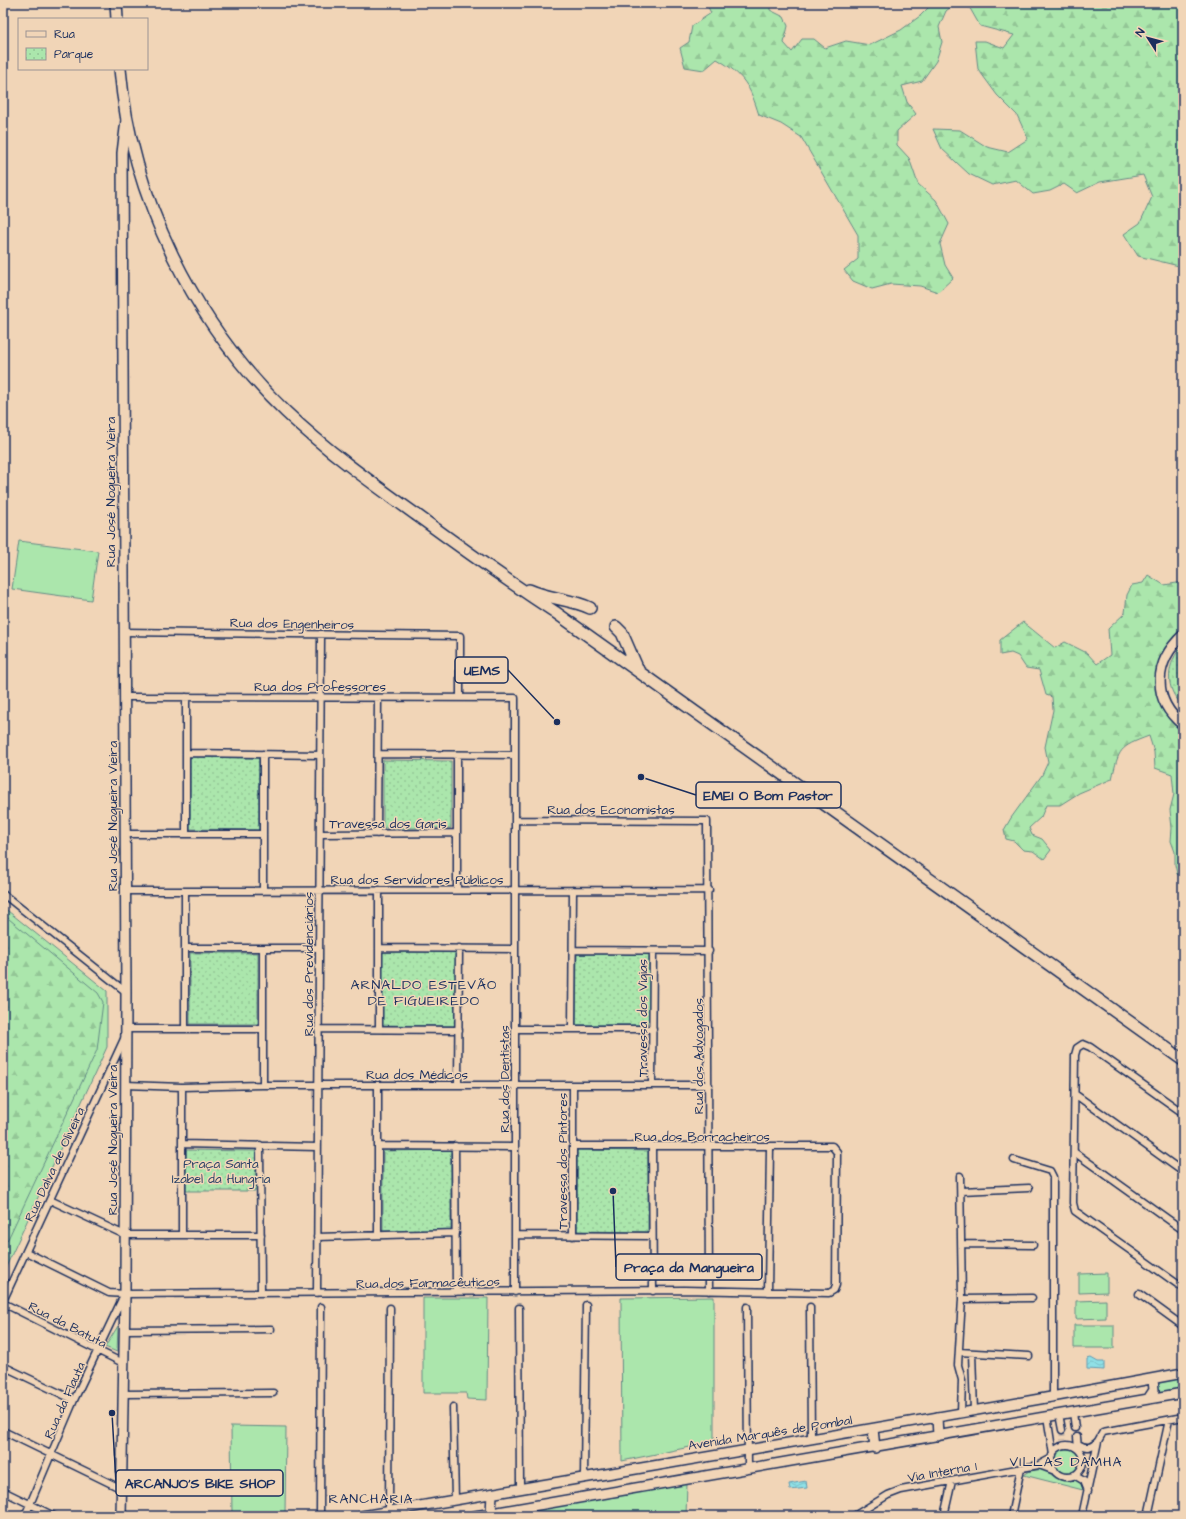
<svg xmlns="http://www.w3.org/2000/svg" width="1186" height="1519" viewBox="0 0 1186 1519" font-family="'Architects Daughter',sans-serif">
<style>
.green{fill:#abe6ac;stroke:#638a85}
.forest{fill:url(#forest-firs);stroke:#638a85}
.park{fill:url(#park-dots);stroke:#638a85}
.water{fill:url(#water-waves);stroke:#6199b0}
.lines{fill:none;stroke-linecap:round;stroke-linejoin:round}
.stream{stroke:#6199b0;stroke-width:2.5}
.street-tunnel{stroke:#c6b4a5;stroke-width:6;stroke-dasharray:6 3;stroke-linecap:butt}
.street-casing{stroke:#1b2f5e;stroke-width:9}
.secondary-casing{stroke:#1b2f5e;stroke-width:12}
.highway-casing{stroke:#1b2f5e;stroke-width:14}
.street{stroke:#f1d5b7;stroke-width:6}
.secondary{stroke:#f1d5b7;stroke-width:9}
.highway{stroke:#f1d5b7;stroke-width:11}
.labels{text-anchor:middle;stroke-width:3;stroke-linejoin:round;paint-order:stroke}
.street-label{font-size:13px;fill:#1b2f5e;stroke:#f1d5b7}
.park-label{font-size:13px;fill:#294166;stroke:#f1d5b7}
.neighbourhood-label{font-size:14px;letter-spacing:1px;fill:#1b2f5e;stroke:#f1d5b7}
.leader{fill:none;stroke:#1b2f5e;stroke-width:1.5}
.callout-dot{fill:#1b2f5e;stroke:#f1d5b7;stroke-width:1.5}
.callout{fill:#f1d5b7;stroke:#1b2f5e;stroke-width:1.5}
.callout-label{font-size:14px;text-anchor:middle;font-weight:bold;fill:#1b2f5e}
</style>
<defs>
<pattern id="forest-firs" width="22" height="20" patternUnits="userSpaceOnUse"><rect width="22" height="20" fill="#abe6ac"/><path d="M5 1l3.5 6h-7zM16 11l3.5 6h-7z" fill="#93c696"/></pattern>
<pattern id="park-dots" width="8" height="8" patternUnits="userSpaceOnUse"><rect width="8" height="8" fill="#abe6ac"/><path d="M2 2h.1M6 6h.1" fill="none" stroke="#93c696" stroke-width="1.8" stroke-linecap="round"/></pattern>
<pattern id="water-waves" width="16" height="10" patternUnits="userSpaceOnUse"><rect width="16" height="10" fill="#8fe0e6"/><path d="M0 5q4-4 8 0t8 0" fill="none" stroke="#7bc0c8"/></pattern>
</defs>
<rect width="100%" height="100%" fill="#f1d5b7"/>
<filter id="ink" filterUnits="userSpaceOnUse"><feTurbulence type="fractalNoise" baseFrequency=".025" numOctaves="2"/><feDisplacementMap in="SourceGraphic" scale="8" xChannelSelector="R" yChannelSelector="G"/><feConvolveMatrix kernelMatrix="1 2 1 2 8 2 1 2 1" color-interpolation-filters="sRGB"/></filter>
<g filter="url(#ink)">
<path class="green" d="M 19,541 L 98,551 L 91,600 L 12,589 Z
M 3,907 L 107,991 L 107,1047 L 6,1267 L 3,1266 Z
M 1107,1273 L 1107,1292 L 1079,1293 L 1079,1274 Z
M 714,1297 L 714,1442 L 622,1461 L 621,1298 Z
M 423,1298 L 488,1298 L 487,1400 L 467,1399 L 466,1393 L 423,1393 Z
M 1106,1300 L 1106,1318 L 1076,1319 L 1076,1301 Z
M 1074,1325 L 1114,1325 L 1114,1348 L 1074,1348 Z
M 118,1326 L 117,1352 L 105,1347 Z
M 1183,1378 L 1183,1390 L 1156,1395 L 1157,1383 Z
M 231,1426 L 286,1427 L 285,1515 L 232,1516 Z
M1055 1461a12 12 0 1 1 24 0a12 12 0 1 1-24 0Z
M 1044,1469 C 1050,1472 1053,1478 1060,1480 C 1071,1484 1077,1473 1084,1488 L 1083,1490 L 1024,1475 L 1030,1471 Z
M 687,1484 L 686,1516 L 508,1516 L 508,1514 Z"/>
<path class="forest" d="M 706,3 L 770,3 L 770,10 L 784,17 L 788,26 L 784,43 L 792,52 L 802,39 L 814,39 L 825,48 L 846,41 L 870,45 L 901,30 L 920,16 L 933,3 L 956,3 L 946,11 L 939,27 L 942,42 L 936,61 L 922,81 L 902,86 L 907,102 L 916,114 L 897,131 L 897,145 L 909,158 L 918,184 L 936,200 L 949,224 L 940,244 L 945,265 L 953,278 L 938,292 L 920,286 L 891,284 L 872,289 L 853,281 L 844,270 L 858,259 L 858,235 L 801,137 L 781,124 L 759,115 C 750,86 744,75 717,59 L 704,70 L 685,67 L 680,48 L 689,42 L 692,26 L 711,13 Z
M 967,3 L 1183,3 L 1183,267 L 1138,256 L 1124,234 L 1140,223 L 1152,197 L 1143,175 L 1100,182 L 1077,193 L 1064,184 L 1050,191 L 1033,194 L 1016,180 L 992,185 L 969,174 L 942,149 L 933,129 L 960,130 L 987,147 L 1008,152 L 1028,139 L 1017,115 L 997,95 L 978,69 L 975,41 L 985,41 L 1004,48 L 1014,35 L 980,26 Z
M 1148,575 L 1164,585 L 1183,582 L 1183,629 L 1171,640 L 1161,660 L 1158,681 L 1183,728 L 1183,878 L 1177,874 L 1175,865 L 1175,852 L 1171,841 L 1172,828 L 1170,810 L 1174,794 L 1172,774 L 1155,768 L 1154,752 L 1149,736 C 1119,747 1119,749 1112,779 L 1079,793 L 1060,805 L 1046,805 L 1041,817 L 1029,828 L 1032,835 L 1042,839 L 1051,850 L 1044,859 L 1033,851 L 1023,850 L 1014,841 L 1006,839 L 1004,830 L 1011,818 L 1042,775 L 1048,762 L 1045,747 L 1053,710 L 1052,697 L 1046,695 L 1039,670 L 1026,668 L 1018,656 L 1011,653 L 1000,655 L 1000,640 L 1023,622 L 1055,648 L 1065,642 L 1087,653 L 1097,664 L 1110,655 L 1108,629 L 1125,613 L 1127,595 L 1132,585 L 1143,583 Z
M 3,914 L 98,993 L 103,1002 L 97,1050 L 8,1239 L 3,1244 Z"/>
<path class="park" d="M 1183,646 L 1181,673 L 1183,705 C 1164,691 1166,661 1183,646 Z
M 190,757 L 259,758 L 259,830 L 190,829 Z
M 383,760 L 451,761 L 451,828 L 383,828 Z
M 382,952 L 456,952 L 456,1026 L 382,1025 Z
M 190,953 L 258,953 L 258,1024 L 190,1024 Z
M 577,954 L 649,954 L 649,1025 L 576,1025 Z
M 186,1150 L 256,1151 L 256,1191 L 186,1191 Z
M 451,1150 L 451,1230 L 383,1231 L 383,1151 Z
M 577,1150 L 648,1151 L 648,1232 L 577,1231 Z"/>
<path class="water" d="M 1091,1358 L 1098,1362 L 1104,1362 L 1104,1370 L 1087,1369 L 1087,1359 Z
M 806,1481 L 807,1488 L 790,1490 L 789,1484 Z"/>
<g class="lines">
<path class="stream" d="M 562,1514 L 563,1516"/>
<path class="street-tunnel" d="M 1062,1430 L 1063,1440"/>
<defs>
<path id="street" d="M 124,632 L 460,636 L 460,698
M 124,697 L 515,698 L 515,1292
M 186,753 L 320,755
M 263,754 L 263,891
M 378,754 L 515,755
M 457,755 L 457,890
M 515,820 L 707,821 L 709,1291
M 125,834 L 263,834
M 186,834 L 186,697
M 320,834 L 457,833
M 377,834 L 378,698
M 126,891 L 709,890
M 3,894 L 126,992
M 185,948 L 319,948
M 263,948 L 263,1085
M 379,948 L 515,949
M 573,950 L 709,951
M 126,1029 L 263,1029
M 185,1029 L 185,891
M 318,1029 L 459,1030
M 379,1029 L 379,890
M 515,1029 L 653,1029
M 572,1029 L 573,890
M 126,1085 L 182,1087 L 263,1085 L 709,1085
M 458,1085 L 459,948
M 573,1085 L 573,1236
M 652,1085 L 653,951
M 182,1087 L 182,1235
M 1076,1095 L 1183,1172
M 1183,1113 L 1090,1047 L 1083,1044 L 1077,1048 L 1075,1055 L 1073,1203 L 1075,1211 L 1183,1288
M 182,1144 L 317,1147
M 260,1145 L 261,1292
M 378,1146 L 515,1147
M 455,1146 L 456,1292
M 652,1146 L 653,1291
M 1074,1152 L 1183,1230
M 1014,1160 L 1050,1171 L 1053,1177 L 1053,1397
M 960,1176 L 962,1299 L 958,1365 L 962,1380 L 961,1413
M 961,1191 L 1029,1188
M 50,1200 L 125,1235 L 261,1235
M 378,1234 L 378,1085
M 515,1235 L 652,1236
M 317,1237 L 456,1233
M 962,1244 L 1033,1245
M 26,1252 L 109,1293 L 125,1294 L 684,1290 L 829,1293 L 834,1290 L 836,1285 L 837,1152 L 832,1146 L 573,1146
M 768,1292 L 770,1147
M 317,1293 L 321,634
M 1139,1294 L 1183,1326
M 962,1299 L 1032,1298
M 3,1301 L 124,1039
M 3,1303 L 123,1363
M 747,1307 L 748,1468
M 810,1307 L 811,1439
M 519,1308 L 520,1488
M 124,1330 L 271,1329
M 959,1352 L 1029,1356
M 972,1353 L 974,1411
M 3,1366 L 74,1400
M 123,1394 L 273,1393
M 453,1407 L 455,1500
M 1073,1412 L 1075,1428
M 1059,1414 L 1062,1430
M 1047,1416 L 1053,1455
M 3,1431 L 122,1489
M 1077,1437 L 1078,1448
M 1078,1444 C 1087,1449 1091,1448 1098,1441
M1051 1461a16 16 0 1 1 32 0a16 16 0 1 1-32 0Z
M 1039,1465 L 1055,1471
M 1074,1475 L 1084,1481 L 1088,1491
M 584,1477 L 586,1305
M 3,1491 L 54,1516
M 389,1511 L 390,1308
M 25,1516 L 74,1400 L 123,1297
M 320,1516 L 321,1307
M 854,1516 L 888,1495 L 901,1490 L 1039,1465 L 1052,1458
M 944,1516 L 952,1481
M 1011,1516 L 1021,1468
M 1082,1516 L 1098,1441 L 1103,1432 L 1183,1417
M 1148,1516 L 1169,1420"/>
<path id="secondary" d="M 1183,635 C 1154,662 1151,699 1183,725
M 1148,1399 L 1154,1390 L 1153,1379
M 937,1417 L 938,1436
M 873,1429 L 875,1448
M 491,1513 L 492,1494
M 121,1516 L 125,1294 L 126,992 L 122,153 L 126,120
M 362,1516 C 636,1468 910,1424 1183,1373
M 475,1516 L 1183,1393"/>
<path id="highway" d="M 116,3 L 117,19
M 120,69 C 131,197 194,324 286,412 C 327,451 372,483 418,516 C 463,549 508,581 555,612 L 1183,1060
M 529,590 C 549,599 571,599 590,608
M 616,627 L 622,633 L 639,672"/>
</defs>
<use href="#street" class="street-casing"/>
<use href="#secondary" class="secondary-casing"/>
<use href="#highway" class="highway-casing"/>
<use href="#street" class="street"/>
<use href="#secondary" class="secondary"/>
<use href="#highway" class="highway"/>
</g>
</g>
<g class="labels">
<g class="street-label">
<text transform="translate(110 492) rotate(-90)" y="5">Rua José Nogueira Vieira</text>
<text transform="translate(292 623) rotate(1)" y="5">Rua dos Engenheiros</text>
<text x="320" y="691">Rua dos Professores</text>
<text x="611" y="814">Rua dos Economistas</text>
<text transform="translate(112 816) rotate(-90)" y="5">Rua José Nogueira Vieira</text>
<text x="388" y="828">Travessa dos Garis</text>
<text x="417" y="884">Rua dos Servidores Públicos</text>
<text transform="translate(308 964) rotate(-90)" y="5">Rua dos Previdenciários</text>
<text transform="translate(642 1018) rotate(-90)" y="5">Travessa dos Vigias</text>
<text transform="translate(698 1056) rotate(-90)" y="5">Rua dos Advogados</text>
<text x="417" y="1079">Rua dos Médicos</text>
<text transform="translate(504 1079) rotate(-90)" y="5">Rua dos Dentistas</text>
<text x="702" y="1141">Rua dos Borracheiros</text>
<text transform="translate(112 1140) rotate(-90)" y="5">Rua José Nogueira Vieira</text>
<text transform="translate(562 1161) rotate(-90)" y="5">Travessa dos Pintores</text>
<text transform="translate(54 1164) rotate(-65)" y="5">Rua Dalva de Oliveira</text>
<text transform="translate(428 1282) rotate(-1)" y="5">Rua dos Farmacêuticos</text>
<text transform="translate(68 1324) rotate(27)" y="5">Rua da Batuta</text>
<text transform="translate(64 1400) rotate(-66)" y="5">Rua da Flauta</text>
<text transform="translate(770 1432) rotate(-9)" y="5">Avenida Marquês de Pombal</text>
<text transform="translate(942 1471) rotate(-10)" y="5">Via Interna 1</text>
</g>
<g class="park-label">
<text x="221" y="1168">Praça Santa<tspan x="221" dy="15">Izabel da Hungria</tspan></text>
</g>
<g class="neighbourhood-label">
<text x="424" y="989">ARNALDO ESTEVÃO<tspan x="424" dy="16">DE FIGUEIREDO</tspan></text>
<text x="1066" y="1466">VILLAS DAMHA</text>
<text x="371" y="1503">RANCHARIA</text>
</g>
</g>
<path class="leader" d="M557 722L508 670M641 777L696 795M613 1191L616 1267M112 1413L116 1483"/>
<g class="callout-dot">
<circle cx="557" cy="722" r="4"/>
<circle cx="641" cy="777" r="4"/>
<circle cx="613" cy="1191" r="4"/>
<circle cx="112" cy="1413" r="4"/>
</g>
<g class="callout">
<rect x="455" y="657" width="53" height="26" rx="4"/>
<rect x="696" y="782" width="145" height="26" rx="4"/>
<rect x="616" y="1254" width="146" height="26" rx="4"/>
<rect x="116" y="1470" width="167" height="26" rx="4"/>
</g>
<g class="callout-label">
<text x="482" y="675">UEMS</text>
<text x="768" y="800">EMEI O Bom Pastor</text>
<text x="689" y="1272">Praça da Mangueira</text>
<text x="200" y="1488">ARCANJO'S BIKE SHOP</text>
</g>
<rect width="1186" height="1519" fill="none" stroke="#f1d5b7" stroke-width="16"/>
<rect x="8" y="8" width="1170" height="1503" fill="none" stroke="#1b2f5e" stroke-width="1.5" filter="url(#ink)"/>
<rect x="18" y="18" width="130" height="52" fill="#f1d5b7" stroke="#9b9393"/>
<rect x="26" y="31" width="20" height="6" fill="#f1d5b7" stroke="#9b9393"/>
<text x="54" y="38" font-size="12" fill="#1b2f5e">Rua</text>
<rect x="26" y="48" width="20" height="12" fill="url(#park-dots)" stroke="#9b9393"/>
<text x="54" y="58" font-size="12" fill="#1b2f5e">Parque</text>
<g transform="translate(1148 38) rotate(306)" stroke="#f1d5b7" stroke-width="3" paint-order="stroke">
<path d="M0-3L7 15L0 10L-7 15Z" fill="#1b2f5e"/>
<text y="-6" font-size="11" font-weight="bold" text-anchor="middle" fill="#1b2f5e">N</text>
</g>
</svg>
